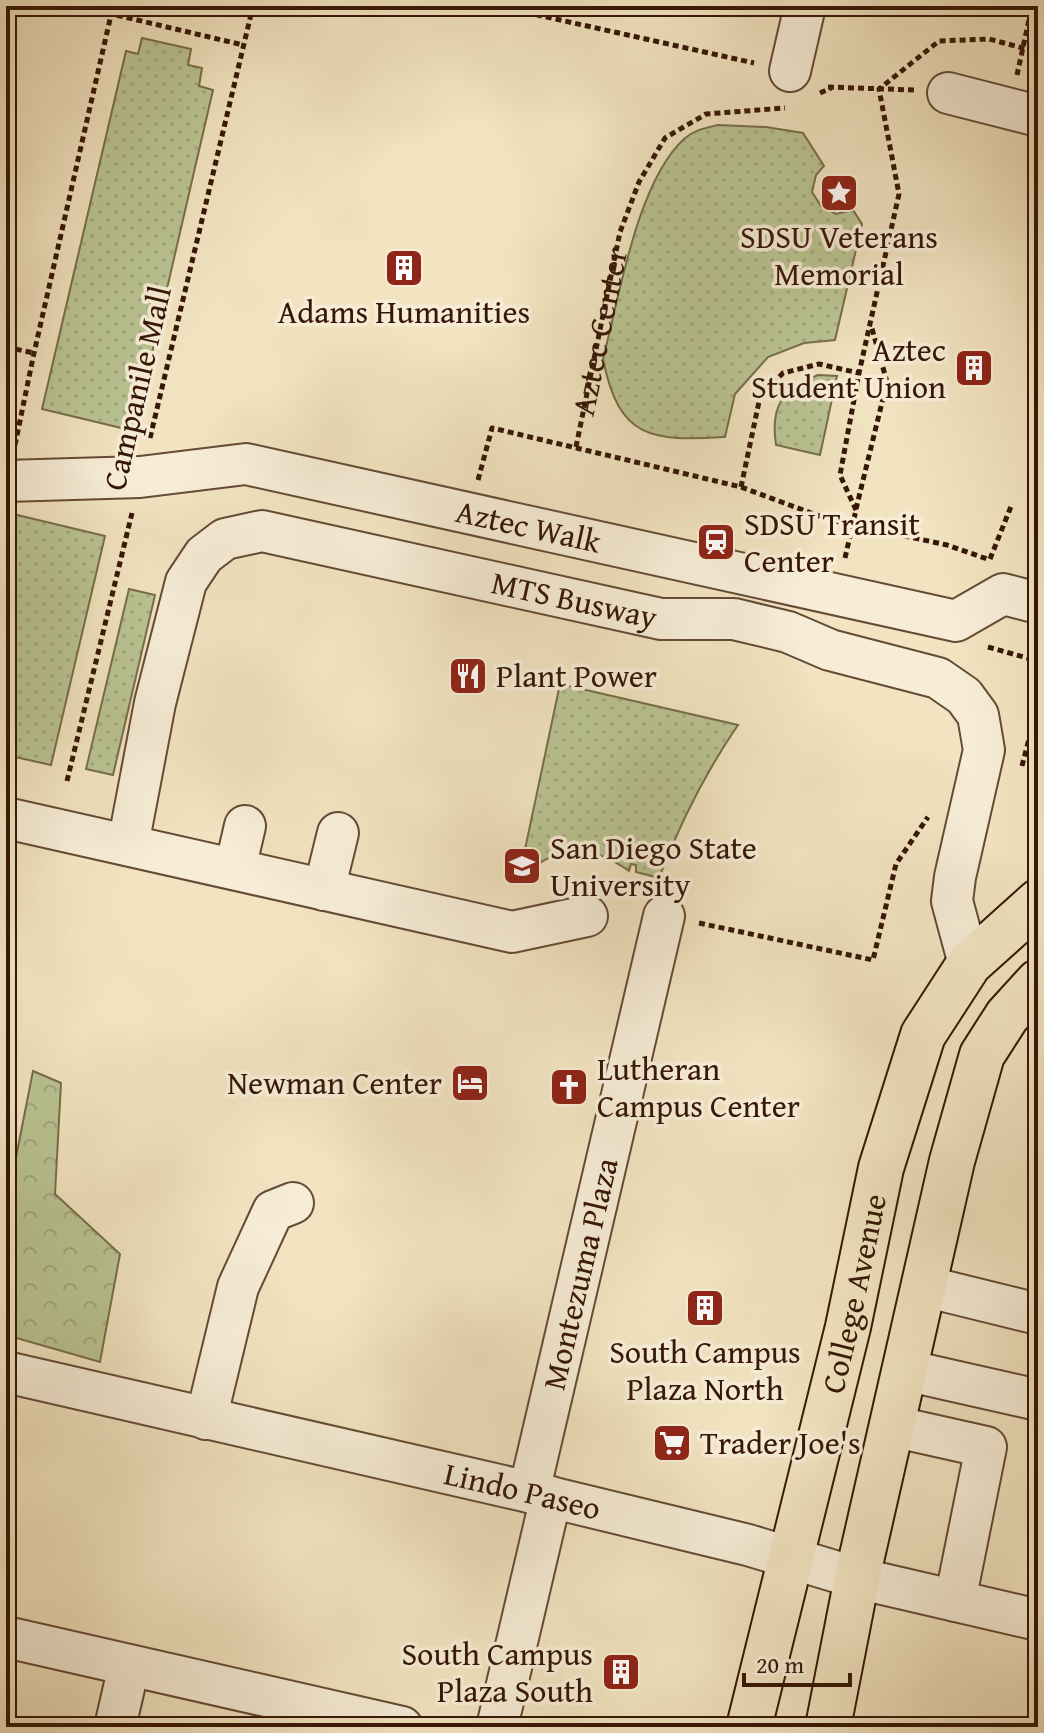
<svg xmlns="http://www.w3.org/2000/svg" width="1044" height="1733" viewBox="0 0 1044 1733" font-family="'Gentium Book Plus',serif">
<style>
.grass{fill:url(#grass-dots);stroke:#786d4c;stroke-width:2}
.park{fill:url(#park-crowns);stroke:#786d4c;stroke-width:2}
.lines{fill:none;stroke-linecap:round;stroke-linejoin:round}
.minor-casing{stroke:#654a35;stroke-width:44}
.major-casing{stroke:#361606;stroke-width:48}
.path{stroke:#361606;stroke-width:5;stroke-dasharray:6 4;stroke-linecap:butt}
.minor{stroke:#f7edd7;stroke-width:40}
.major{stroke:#f2e4c1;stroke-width:44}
.path-bridge{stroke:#361606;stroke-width:5;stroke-dasharray:6 4;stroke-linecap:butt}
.labels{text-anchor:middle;stroke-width:7;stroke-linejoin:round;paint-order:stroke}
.poi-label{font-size:32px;fill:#361606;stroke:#f7edd7;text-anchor:start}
.street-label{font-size:32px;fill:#361606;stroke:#f7edd7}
</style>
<defs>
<pattern id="grass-dots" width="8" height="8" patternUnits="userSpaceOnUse" patternTransform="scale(2)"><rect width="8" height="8" fill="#bac493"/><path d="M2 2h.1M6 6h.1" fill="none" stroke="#a0a87d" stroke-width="1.8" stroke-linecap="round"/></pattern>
<pattern id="park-crowns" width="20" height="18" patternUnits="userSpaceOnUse" patternTransform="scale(2)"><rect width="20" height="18" fill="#bac493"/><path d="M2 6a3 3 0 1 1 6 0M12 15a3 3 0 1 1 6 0" fill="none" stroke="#a0a87d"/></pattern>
</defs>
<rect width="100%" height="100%" fill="#f2e4c1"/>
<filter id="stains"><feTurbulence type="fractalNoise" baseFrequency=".0025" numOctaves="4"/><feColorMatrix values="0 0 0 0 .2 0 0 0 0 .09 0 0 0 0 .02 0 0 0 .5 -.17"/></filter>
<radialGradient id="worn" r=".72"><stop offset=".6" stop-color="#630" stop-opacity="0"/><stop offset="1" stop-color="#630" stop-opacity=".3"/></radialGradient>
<path class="grass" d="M 142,38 L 191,49 L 188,65 L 202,68 L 199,86 L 213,90 L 134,431 L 42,409 L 126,51 L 138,54 Z
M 718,125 L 766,127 L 803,133 L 824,166 L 816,175 L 812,192 L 821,206 L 836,214 L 853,210 L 862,224 L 835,340 L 804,343 L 768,357 L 735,394 L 725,437 C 652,441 619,440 603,359 C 619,298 637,182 684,139 C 694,130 705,128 718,125 Z
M 818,375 L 837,376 L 820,455 L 776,445 C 770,405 782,391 818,375 Z
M 13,514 L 105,536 L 51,765 L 6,755 L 6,543 Z
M 129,589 L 155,595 L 113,775 L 86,769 Z
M 560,684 L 738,725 C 705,773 680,823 659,878 L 636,872 L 636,865 L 631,864 L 629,871 C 603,852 573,843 543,861 C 535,865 529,871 520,873 Z"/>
<path class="park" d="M 33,1071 L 61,1083 L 55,1194 L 120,1254 L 100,1362 L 6,1335 L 6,1208 Z"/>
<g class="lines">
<defs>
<g id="minor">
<path d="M 790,71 L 805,6"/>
<path d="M 948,93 L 1038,116"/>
<path id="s2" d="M 6,481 L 140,477 L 246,464 L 956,621 L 1003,594 L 1038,603"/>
<path d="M 6,818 L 512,932 L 587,916"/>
<path id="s3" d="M 128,845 L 155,703 L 186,582 L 204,555 L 225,539 L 262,531 L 661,619 L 734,619 L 788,632 L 830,650 L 938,678 L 964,696 L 978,715 L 984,750 L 955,877 L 952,901 L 969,964"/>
<path d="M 235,869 L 245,826"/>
<path d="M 324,890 L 338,833"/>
<path d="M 924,1286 L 1038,1314"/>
<path d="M 905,1370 L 1038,1400"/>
<path id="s4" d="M 6,1372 L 529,1492 L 748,1545 L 857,1578 L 1038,1620"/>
<path d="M 206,1419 L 238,1287 L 273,1211 L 293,1203"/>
<path d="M 892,1426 L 986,1447 L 955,1601"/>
<path id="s5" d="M 529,1492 L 664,916"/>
<path d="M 6,1637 L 402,1727"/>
<path d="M 115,1727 L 129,1666"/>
<path d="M 497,1727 L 551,1497"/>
</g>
<g id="major">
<path id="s6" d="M 749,1727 L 848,1327 L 881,1168 L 923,1035 L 969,964 L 1038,902"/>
<path d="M 828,1727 L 857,1578 L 952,1161 L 982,1055 L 1007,1016 L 1038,982"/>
</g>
</defs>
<use href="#minor" class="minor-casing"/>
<use href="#major" class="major-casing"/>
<g class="path">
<path d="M 78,6 L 243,45"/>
<path d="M 497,6 L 754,63"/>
<path d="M 1017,75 L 1032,6"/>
<path d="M 828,87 L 914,90"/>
<path d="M 820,93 L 831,88"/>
<path d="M 6,347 L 34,353"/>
<path d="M 150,438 L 253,6"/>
<path d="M 15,445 L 34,353 L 113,6"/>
<path id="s1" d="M 576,447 L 620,232 L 639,182 L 665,138 L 706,114 L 785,108"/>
<path d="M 478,480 L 492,428 L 741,487 L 830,520 L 947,545 L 990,560"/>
<path d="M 741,487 L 760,397 L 783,373 L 819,364 L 859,373"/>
<path d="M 856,509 L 887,382 L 871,325"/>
<path d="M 856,510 L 840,475 L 859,373 L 899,194 L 879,89 L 939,41 L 989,39 L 1038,52"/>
<path d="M 990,559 L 1012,504"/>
<path d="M 988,647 L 1038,661"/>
<path d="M 1022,766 L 1038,704"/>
<path d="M 67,781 L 132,513"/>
<path d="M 699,923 L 873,960 L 896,864 L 928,817"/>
</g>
<use href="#minor" class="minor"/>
<use href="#major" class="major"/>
<path class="path-bridge" d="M 845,558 L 856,510"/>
</g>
<defs>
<symbol id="sight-square" viewBox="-11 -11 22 22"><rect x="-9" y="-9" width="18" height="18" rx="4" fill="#8f2418" stroke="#f7edd7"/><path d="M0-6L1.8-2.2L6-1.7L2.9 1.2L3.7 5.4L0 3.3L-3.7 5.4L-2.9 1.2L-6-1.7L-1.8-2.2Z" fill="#fff"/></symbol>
<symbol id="building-square" viewBox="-11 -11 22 22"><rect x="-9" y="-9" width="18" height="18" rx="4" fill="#8f2418" stroke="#f7edd7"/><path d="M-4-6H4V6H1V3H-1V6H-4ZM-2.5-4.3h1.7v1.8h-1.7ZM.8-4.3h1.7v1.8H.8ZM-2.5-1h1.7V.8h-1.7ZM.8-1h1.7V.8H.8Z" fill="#fff"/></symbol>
<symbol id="station-square" viewBox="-11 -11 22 22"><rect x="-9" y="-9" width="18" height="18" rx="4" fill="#8f2418" stroke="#f7edd7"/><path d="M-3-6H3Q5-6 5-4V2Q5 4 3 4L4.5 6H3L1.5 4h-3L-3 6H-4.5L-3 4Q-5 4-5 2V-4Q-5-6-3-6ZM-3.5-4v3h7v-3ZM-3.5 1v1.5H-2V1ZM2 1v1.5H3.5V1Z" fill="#fff"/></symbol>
<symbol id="restaurant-square" viewBox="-11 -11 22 22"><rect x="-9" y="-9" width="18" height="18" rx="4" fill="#8f2418" stroke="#f7edd7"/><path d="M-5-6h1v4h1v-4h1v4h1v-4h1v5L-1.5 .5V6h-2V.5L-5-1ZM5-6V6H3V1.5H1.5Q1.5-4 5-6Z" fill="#fff"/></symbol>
<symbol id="university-square" viewBox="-11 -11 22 22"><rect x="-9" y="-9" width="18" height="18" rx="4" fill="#8f2418" stroke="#f7edd7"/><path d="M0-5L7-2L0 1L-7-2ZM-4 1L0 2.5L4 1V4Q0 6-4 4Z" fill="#fff"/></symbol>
<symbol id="hotel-square" viewBox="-11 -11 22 22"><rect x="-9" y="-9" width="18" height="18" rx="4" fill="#8f2418" stroke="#f7edd7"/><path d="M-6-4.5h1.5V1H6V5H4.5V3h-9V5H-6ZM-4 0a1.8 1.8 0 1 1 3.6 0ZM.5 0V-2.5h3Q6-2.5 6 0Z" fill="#fff"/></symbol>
<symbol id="church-square" viewBox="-11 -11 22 22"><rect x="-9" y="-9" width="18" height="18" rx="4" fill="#8f2418" stroke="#f7edd7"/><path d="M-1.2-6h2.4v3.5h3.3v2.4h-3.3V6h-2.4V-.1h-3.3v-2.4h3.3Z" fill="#fff"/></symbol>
<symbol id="supermarket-square" viewBox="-11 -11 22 22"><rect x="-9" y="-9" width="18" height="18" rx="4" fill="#8f2418" stroke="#f7edd7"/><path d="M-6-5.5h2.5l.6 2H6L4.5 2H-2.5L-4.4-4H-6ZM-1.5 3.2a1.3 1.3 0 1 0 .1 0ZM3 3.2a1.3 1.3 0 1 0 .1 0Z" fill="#fff"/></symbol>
</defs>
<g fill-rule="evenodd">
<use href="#sight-square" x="817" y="171" width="44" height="44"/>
<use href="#building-square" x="382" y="246" width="44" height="44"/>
<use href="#building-square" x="952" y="346" width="44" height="44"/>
<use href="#station-square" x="694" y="520" width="44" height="44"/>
<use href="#restaurant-square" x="446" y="654" width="44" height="44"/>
<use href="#university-square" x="500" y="844" width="44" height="44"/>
<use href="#hotel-square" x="448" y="1061" width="44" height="44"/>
<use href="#church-square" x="547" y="1065" width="44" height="44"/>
<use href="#building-square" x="683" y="1286" width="44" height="44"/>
<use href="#supermarket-square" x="650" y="1421" width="44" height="44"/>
<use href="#building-square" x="599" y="1650" width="44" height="44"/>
</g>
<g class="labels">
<g class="poi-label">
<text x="839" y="248" text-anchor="middle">SDSU Veterans<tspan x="839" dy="37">Memorial</tspan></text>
<text x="404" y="323" text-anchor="middle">Adams Humanities</text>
<text x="946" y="361" text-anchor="end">Aztec<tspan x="946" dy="37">Student Union</tspan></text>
<text x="744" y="535">SDSU Transit<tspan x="744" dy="37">Center</tspan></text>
<text x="496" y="687">Plant Power</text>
<text x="550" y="859">San Diego State<tspan x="550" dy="37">University</tspan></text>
<text x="597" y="1080">Lutheran<tspan x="597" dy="37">Campus Center</tspan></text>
<text x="442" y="1094" text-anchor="end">Newman Center</text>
<text x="705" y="1363" text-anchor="middle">South Campus<tspan x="705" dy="37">Plaza North</tspan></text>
<text x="700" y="1454">Trader Joe's</text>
<text x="593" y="1665" text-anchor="end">South Campus<tspan x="593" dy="37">Plaza South</tspan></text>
</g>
<g class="street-label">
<text dy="11" stroke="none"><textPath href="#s1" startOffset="118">Aztec Center</textPath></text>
<text transform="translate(137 388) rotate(-77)" y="11">Campanile Mall</text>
<text dy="11" stroke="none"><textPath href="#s2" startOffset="530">Aztec Walk</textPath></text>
<text dy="11" stroke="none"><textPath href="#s3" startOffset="686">MTS Busway</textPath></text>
<text dy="11" stroke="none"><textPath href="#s5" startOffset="224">Montezuma Plaza</textPath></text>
<text dy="11" stroke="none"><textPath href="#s6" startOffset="446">College Avenue</textPath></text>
<text dy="11" stroke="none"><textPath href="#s4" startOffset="530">Lindo Paseo</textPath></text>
</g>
</g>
<rect width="1044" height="1733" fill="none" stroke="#f2e4c1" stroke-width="32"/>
<rect x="8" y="8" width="1028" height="1717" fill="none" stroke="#361606" stroke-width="4"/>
<rect x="16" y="16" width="1012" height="1701" fill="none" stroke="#361606" stroke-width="2"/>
<path d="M744 1673v12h106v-12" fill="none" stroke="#361606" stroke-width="4"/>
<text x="756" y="1673" font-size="24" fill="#361606" stroke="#f7edd7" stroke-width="6" paint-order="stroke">20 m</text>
<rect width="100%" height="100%" filter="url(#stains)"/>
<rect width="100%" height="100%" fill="url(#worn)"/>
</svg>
